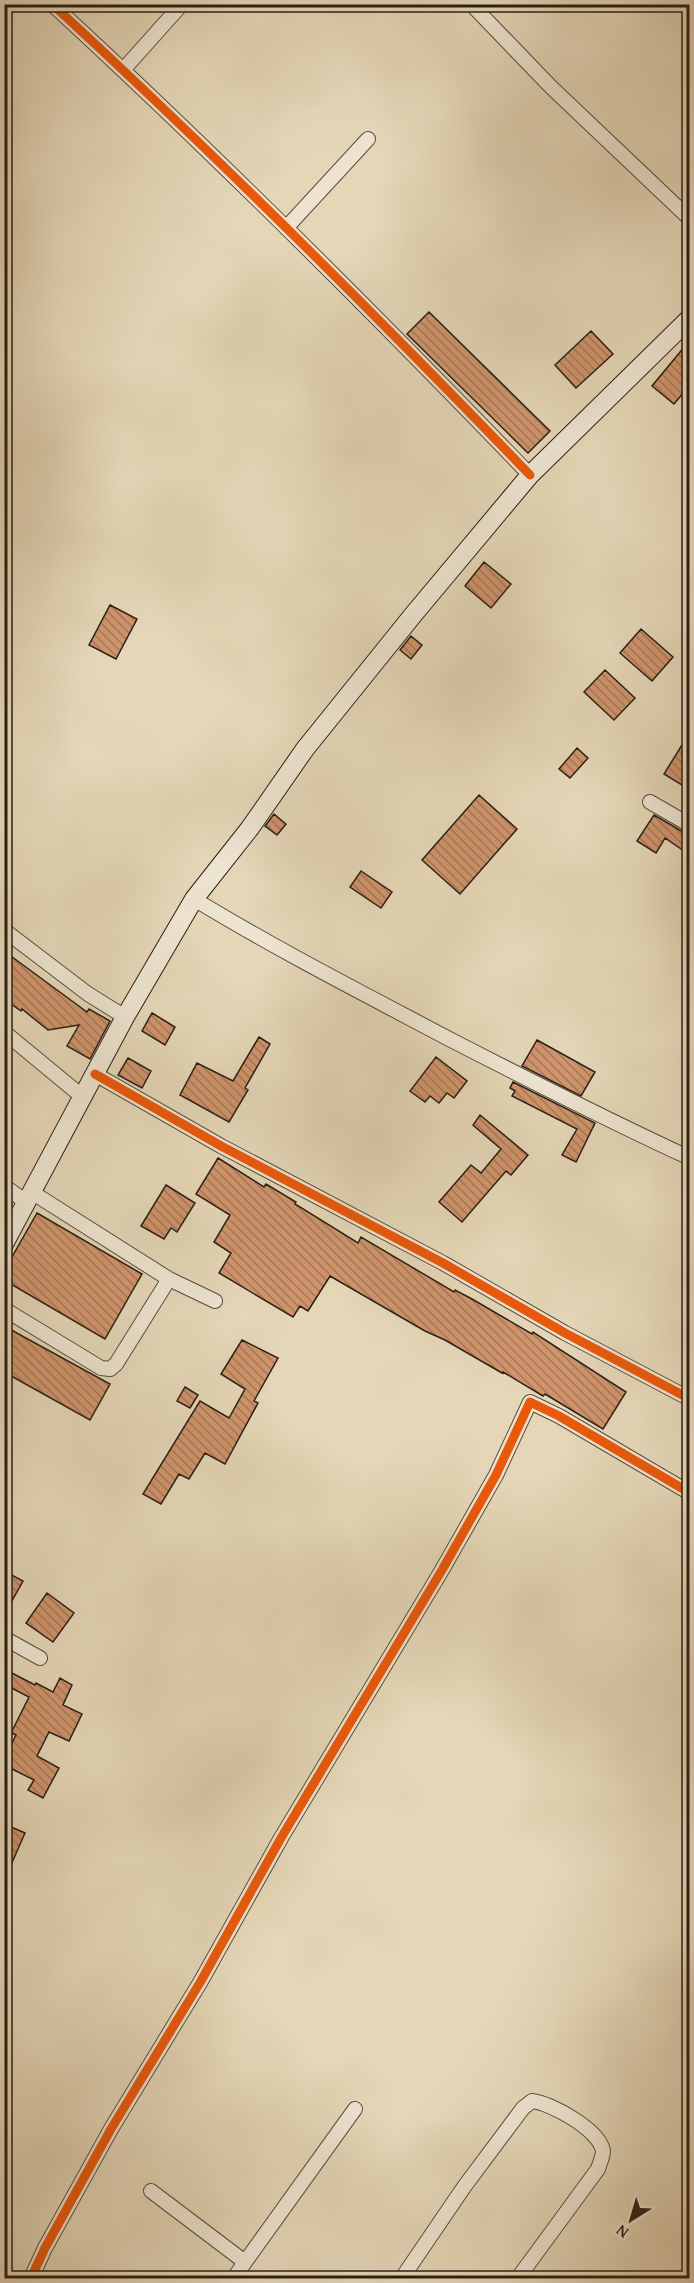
<svg xmlns="http://www.w3.org/2000/svg" width="694" height="2283" viewBox="0 0 694 2283" font-family="'Gentium Book Plus',serif">
<style>
.building{fill:url(#building-back-hatch);stroke:#2a1e14;stroke-width:1.5}
.lines{fill:none;stroke-linecap:round;stroke-linejoin:round}
.minor-casing{stroke:#584c3d;stroke-width:16}
.secondary-casing{stroke:#2a1e14;stroke-width:20}
.minor{stroke:#ede4d0;stroke-width:14}
.secondary{stroke:#ede4d0;stroke-width:18}
.cycleway-casing{stroke:#ede4d0;stroke-width:13}
.cycleway{stroke:#e8590c;stroke-width:9}
</style>
<defs>
<pattern id="building-back-hatch" width="6" height="6" patternUnits="userSpaceOnUse" patternTransform="scale(1.5)"><rect width="6" height="6" fill="#cf946c"/><path d="M-1 5l2 2M0 0l6 6M5-1l2 2" fill="none" stroke="#a87858"/></pattern>
</defs>
<rect width="100%" height="100%" fill="#e4d6b7"/>
<filter id="stains"><feTurbulence type="fractalNoise" baseFrequency=".00333" numOctaves="4"/><feColorMatrix values="0 0 0 0 .2 0 0 0 0 .09 0 0 0 0 .02 0 0 0 .5 -.17"/></filter>
<radialGradient id="worn" r=".72"><stop offset=".6" stop-color="#630" stop-opacity="0"/><stop offset="1" stop-color="#630" stop-opacity=".3"/></radialGradient>
<path class="building" d="M 429,312 L 550,431 L 528,453 L 407,334 Z
M 591,331 L 613,354 L 576,388 L 555,365 Z
M 690,340 L 690,385 L 674,404 L 652,386 Z
M 484,562 L 511,584 L 491,608 L 465,586 Z
M 110,605 L 137,619 L 116,659 L 89,645 Z
M 641,629 L 673,657 L 652,681 L 620,653 Z
M 411,636 L 422,645 L 411,659 L 400,650 Z
M 605,670 L 635,698 L 614,720 L 584,692 Z
M 690,732 L 690,790 L 664,774 Z
M 577,748 L 588,758 L 570,778 L 559,769 Z
M 479,795 L 517,829 L 460,894 L 422,860 Z
M 274,814 L 286,824 L 277,835 L 265,826 Z
M 654,815 L 690,836 L 690,855 L 665,838 L 656,853 L 637,841 Z
M 361,871 L 392,892 L 381,908 L 350,887 Z
M 4,951 L 87,1012 L 89,1009 L 110,1021 L 90,1059 L 67,1046 L 79,1025 L 48,1030 L 22,1009 L 21,1011 L 4,999 Z
M 152,1013 L 175,1027 L 165,1045 L 142,1031 Z
M 259,1037 L 270,1044 L 245,1088 L 248,1090 L 229,1122 L 180,1095 L 197,1063 L 233,1081 Z
M 537,1040 L 595,1072 L 581,1096 L 522,1066 Z
M 436,1057 L 467,1081 L 454,1098 L 447,1093 L 439,1103 L 430,1096 L 425,1102 L 410,1091 Z
M 128,1058 L 151,1071 L 142,1088 L 118,1075 Z
M 513,1082 L 595,1123 L 576,1162 L 562,1155 L 577,1129 L 512,1096 L 515,1091 L 510,1088 Z
M 480,1115 L 528,1155 L 511,1175 L 506,1171 L 462,1222 L 439,1202 L 471,1165 L 481,1173 L 501,1149 L 473,1125 Z
M 218,1158 L 264,1187 L 266,1184 L 296,1202 L 295,1204 L 358,1243 L 361,1237 L 454,1292 L 455,1290 L 472,1299 L 532,1334 L 533,1332 L 626,1392 L 603,1429 L 545,1394 L 543,1396 L 503,1372 L 502,1373 L 445,1340 L 425,1331 L 330,1276 L 308,1311 L 300,1306 L 293,1317 L 219,1273 L 231,1253 L 214,1242 L 230,1215 L 196,1194 Z
M 166,1185 L 195,1203 L 177,1232 L 171,1228 L 164,1239 L 141,1226 Z
M 37,1213 L 142,1274 L 105,1339 L 4,1280 L 4,1271 Z
M 4,1326 L 110,1384 L 90,1420 L 4,1372 Z
M 242,1340 L 278,1358 L 254,1401 L 258,1403 L 225,1464 L 205,1453 L 189,1479 L 179,1474 L 161,1504 L 143,1494 L 200,1401 L 229,1418 L 245,1389 L 221,1374 Z
M 185,1387 L 198,1395 L 190,1408 L 177,1401 Z
M 4,1571 L 23,1581 L 4,1615 Z
M 47,1593 L 74,1613 L 53,1642 L 26,1623 Z
M 4,1669 L 35,1685 L 36,1683 L 53,1692 L 60,1678 L 72,1685 L 63,1705 L 82,1714 L 69,1741 L 49,1732 L 37,1756 L 59,1768 L 43,1798 L 28,1790 L 34,1780 L 4,1765 L 4,1759 L 16,1735 L 11,1733 L 29,1697 L 4,1684 Z
M 4,1824 L 25,1833 L 4,1881 Z"/>
<g class="lines">
<defs>
<path id="minor" d="M 52,4 C 217,156 375,314 530,475
M 471,4 L 551,87 L 690,219
M 123,70 L 182,4
M 286,228 L 368,139
M 650,802 L 690,825
M 194,899 C 278,950 366,995 453,1041 C 531,1081 609,1121 690,1158
M 4,930 L 88,994 L 125,1017
M 4,1032 L 84,1098
M 95,1074 L 221,1146 L 443,1263 L 565,1333 L 690,1399
M 4,1186 L 26,1202
M 33,1193 L 169,1279 L 215,1301
M 4,1309 L 101,1368 L 110,1369 L 116,1364 L 169,1279
M 4,1638 L 40,1658
M 151,2191 L 245,2262 L 234,2278
M 245,2262 L 355,2109
M 31,2278 L 45,2248 L 111,2129 L 201,1981 L 281,1838 L 442,1570 L 496,1475 L 530,1402 L 559,1416 L 690,1493
M 402,2278 L 464,2187 L 523,2108 L 532,2101 C 551,2103 600,2130 603,2151 C 603,2156 600,2163 598,2169 L 518,2278"/>
<path id="secondary" d="M 4,1244 L 125,1017 L 194,899 L 250,828 L 305,749 L 413,615 L 530,475 L 690,318"/>
</defs>
<use href="#minor" class="minor-casing"/>
<use href="#secondary" class="secondary-casing"/>
<use href="#minor" class="minor"/>
<use href="#secondary" class="secondary"/>
<defs>
<path id="cycleway" d="M 52,4 C 217,156 375,314 530,475
M 95,1074 L 221,1146 L 443,1263 L 565,1333 L 690,1399
M 31,2278 L 45,2248 L 111,2129 L 201,1981 L 281,1838 L 442,1570 L 496,1475 L 530,1402 L 559,1416 L 690,1493"/>
</defs>
<use href="#cycleway" class="cycleway-casing"/>
<use href="#cycleway" class="cycleway"/>
</g>
<rect width="694" height="2283" fill="none" stroke="#e4d6b7" stroke-width="24"/>
<rect x="6" y="6" width="682" height="2271" fill="none" stroke="#2a1e14" stroke-width="3"/>
<rect x="12" y="12" width="670" height="2259" fill="none" stroke="#2a1e14" stroke-width="1.5"/>
<g transform="translate(631 2220) rotate(217)" stroke="#ede4d0" stroke-width="4.5" paint-order="stroke">
<path d="M0-4.5L10 22L0 15L-10 22Z" fill="#2a1e14"/>
<text y="-9" font-size="16" font-weight="bold" text-anchor="middle" fill="#2a1e14">N</text>
</g>
<rect width="100%" height="100%" filter="url(#stains)"/>
<rect width="100%" height="100%" fill="url(#worn)"/>
</svg>
